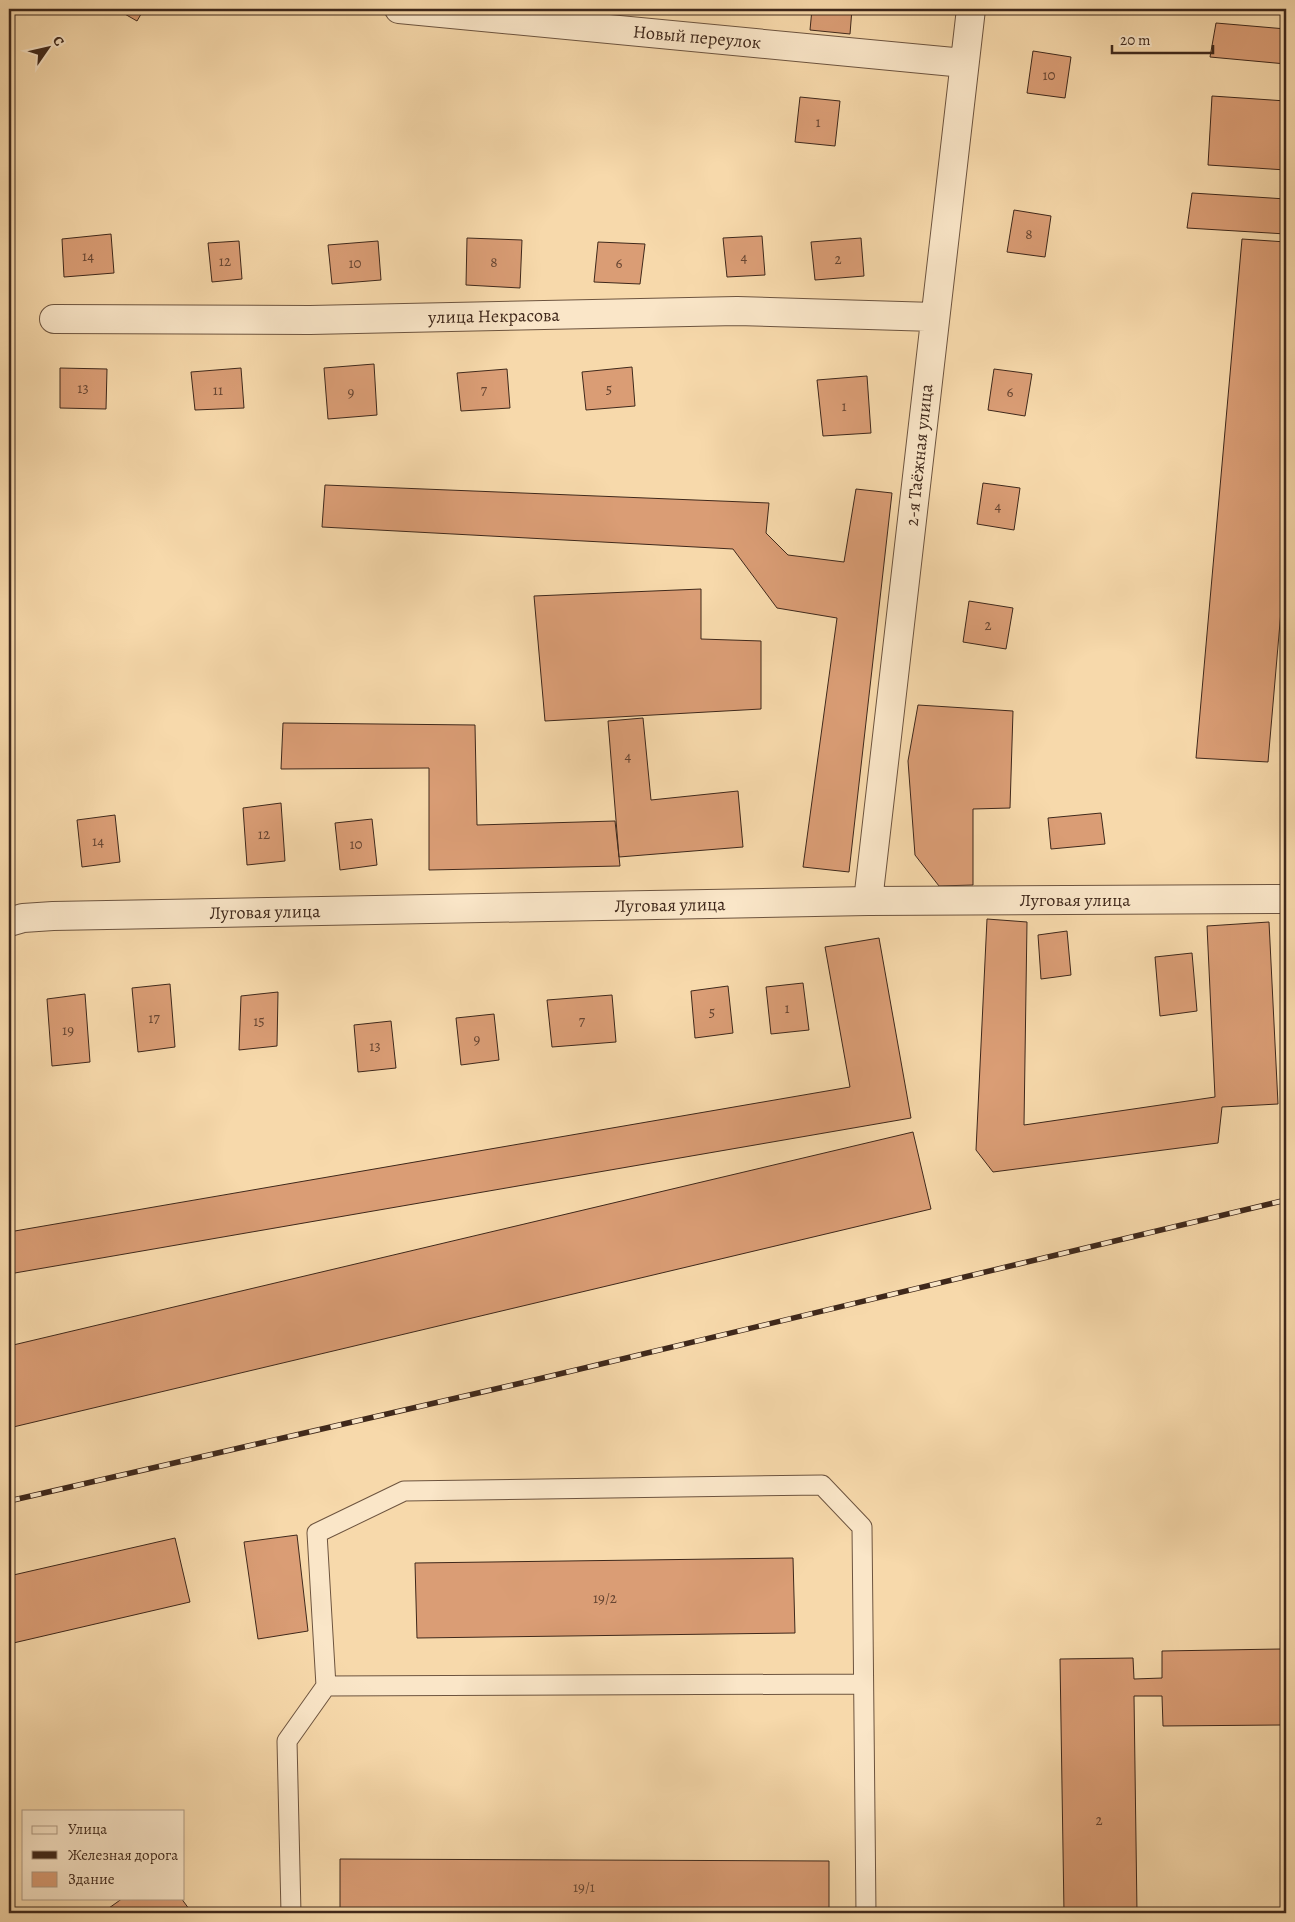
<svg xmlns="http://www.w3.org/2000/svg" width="1295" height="1922" viewBox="0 0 1295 1922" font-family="Alegreya,serif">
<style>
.building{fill:#da9d75;stroke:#3f281b}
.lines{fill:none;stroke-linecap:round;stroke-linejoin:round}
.service-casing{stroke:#6d543f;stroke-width:21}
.minor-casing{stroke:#6d543f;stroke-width:30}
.service{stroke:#fae6c8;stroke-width:19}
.minor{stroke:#fae6c8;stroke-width:28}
.rail-casing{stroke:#3f281b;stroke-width:5.5}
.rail{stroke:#fae6c8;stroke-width:4;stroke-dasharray:11;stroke-linecap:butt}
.labels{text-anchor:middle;stroke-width:5;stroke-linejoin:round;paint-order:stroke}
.number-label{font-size:15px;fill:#664532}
.street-label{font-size:18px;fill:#3f281b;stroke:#fae6c8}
</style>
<rect width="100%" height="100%" fill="#f7d9ab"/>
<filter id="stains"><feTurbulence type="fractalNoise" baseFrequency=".004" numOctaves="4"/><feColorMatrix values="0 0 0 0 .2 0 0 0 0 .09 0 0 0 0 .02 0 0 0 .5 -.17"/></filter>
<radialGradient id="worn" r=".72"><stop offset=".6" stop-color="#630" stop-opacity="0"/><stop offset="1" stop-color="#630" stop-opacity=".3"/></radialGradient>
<path class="building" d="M 116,9 L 144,9 L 137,21 Z
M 643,9 L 672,9 L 671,12 Z
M 722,9 L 750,9 L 750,12 L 722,10 Z
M 812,9 L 852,9 L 850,34 L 810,30 Z
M 1216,23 L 1286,29 L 1286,64 L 1210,57 Z
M 1033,51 L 1071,57 L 1065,98 L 1027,93 Z
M 1212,96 L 1286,101 L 1286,170 L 1208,165 Z
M 800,97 L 840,101 L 835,146 L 795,142 Z
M 1192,193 L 1286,199 L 1286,234 L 1187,228 Z
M 1014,210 L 1051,216 L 1045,257 L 1007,252 Z
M 111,234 L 114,273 L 64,277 L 62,239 Z
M 762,236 L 765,275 L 727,277 L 723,238 Z
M 467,238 L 522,240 L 520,288 L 466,285 Z
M 861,238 L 864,276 L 815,280 L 811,242 Z
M 1242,239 L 1286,242 L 1286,553 L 1268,762 L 1196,758 Z
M 239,241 L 242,279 L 212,282 L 208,243 Z
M 378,241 L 381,280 L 332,284 L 328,245 Z
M 598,242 L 645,244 L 640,284 L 594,282 Z
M 374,364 L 377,415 L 328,419 L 324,368 Z
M 632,367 L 635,406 L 586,410 L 582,372 Z
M 60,368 L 107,369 L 106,409 L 60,408 Z
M 241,368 L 244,408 L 195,410 L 191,372 Z
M 507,369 L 510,408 L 461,411 L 457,373 Z
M 994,369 L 1032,374 L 1025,416 L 988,410 Z
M 867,376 L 871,433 L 823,436 L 817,380 Z
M 983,483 L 1020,488 L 1014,530 L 977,524 Z
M 325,485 L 769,503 L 766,533 L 788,555 L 844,562 L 856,489 L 892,493 L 849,872 L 803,867 L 837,618 L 777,608 L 733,549 L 322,527 Z
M 701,589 L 701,639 L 761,641 L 761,709 L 545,721 L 534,596 Z
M 969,601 L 1013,608 L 1006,649 L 963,642 Z
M 918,705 L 1013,711 L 1010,808 L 973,809 L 973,885 L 939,886 L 915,855 L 908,761 Z
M 643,718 L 651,800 L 738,791 L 743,847 L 619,857 L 608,721 Z
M 283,723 L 475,725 L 477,825 L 615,821 L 620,866 L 429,870 L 429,768 L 281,769 Z
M 281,803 L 285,861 L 247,865 L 243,808 Z
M 1101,813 L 1105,844 L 1051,849 L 1048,818 Z
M 115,815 L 120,862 L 82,867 L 77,820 Z
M 372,819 L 377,865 L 340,870 L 335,823 Z
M 987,919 L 1027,922 L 1024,1125 L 1215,1097 L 1207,926 L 1269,922 L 1278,1104 L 1222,1107 L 1218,1143 L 993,1172 L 976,1150 Z
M 1067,931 L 1071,975 L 1041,979 L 1038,935 Z
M 879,938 L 911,1118 L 9,1274 L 9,1232 L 850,1087 L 825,947 Z
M 1192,953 L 1197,1011 L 1160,1016 L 1155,957 Z
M 803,983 L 809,1030 L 771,1034 L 766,987 Z
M 170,984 L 175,1047 L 138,1052 L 132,988 Z
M 728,986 L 733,1033 L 695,1038 L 691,991 Z
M 278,992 L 277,1046 L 239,1050 L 241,996 Z
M 85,994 L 90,1062 L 52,1066 L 47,999 Z
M 612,995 L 616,1042 L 552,1047 L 547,1000 Z
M 494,1014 L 499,1060 L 461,1065 L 456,1018 Z
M 391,1021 L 396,1068 L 358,1072 L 354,1025 Z
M 913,1132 L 931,1209 L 9,1428 L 9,1346 Z
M 297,1535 L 308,1631 L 258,1639 L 244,1542 Z
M 175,1538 L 190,1602 L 9,1644 L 9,1576 Z
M 793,1558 L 795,1633 L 417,1638 L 415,1563 Z
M 1281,1649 L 1282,1725 L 1163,1726 L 1162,1696 L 1134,1696 L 1137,1913 L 1064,1913 L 1060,1659 L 1133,1658 L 1134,1679 L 1162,1678 L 1162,1651 Z
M 340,1859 L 829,1861 L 829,1913 L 340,1913 Z
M 123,1898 L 181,1898 L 192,1913 L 102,1913 Z"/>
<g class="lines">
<defs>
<path id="service" d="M 326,1686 L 863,1684
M 291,1913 L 287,1741 L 326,1686 L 317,1533 L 404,1491 L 822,1485 L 862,1527 L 866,1913"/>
<path id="minor" d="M 399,9 L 964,63
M 54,319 L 310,320 L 737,311 L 934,317
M 868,901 L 971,9
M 9,922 L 23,918 L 53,916 L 868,901 L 1286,899"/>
</defs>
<use href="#service" class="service-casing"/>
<use href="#minor" class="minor-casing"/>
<use href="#service" class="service"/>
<use href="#minor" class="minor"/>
<defs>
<path id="rail" d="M 9,1501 L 530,1381 L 1286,1200"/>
</defs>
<use href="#rail" class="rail-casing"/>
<use href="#rail" class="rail"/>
</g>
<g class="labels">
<g class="number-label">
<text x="1049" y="80">10</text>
<text x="818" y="127">1</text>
<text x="1029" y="239">8</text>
<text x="88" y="261">14</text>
<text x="744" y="262">4</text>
<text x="838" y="264">2</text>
<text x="225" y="266">12</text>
<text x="494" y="267">8</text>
<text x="355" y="268">10</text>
<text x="619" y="268">6</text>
<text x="83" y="393">13</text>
<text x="609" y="394">5</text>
<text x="218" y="395">11</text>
<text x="484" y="395">7</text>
<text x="351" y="397">9</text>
<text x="1010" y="397">6</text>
<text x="844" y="411">1</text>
<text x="998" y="511">4</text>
<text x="988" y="630">2</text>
<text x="628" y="761">4</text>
<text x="264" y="839">12</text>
<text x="98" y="846">14</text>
<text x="356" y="849">10</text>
<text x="787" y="1013">1</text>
<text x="712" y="1017">5</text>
<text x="154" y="1023">17</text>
<text x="259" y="1026">15</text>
<text x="582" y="1026">7</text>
<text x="68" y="1035">19</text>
<text x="477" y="1044">9</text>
<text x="375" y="1051">13</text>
<text x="605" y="1603">19/2</text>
<text x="1099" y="1825">2</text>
<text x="584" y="1892">19/1</text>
</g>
<g class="street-label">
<text transform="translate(697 37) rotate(5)" y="6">Новый переулок</text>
<text transform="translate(494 316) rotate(-1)" y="6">улица Некрасова</text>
<text transform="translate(919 455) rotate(-84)" y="6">2-я Таёжная улица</text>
<text x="1075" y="906">Луговая улица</text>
<text transform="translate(670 905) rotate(-1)" y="6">Луговая улица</text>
<text transform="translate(265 912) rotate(-1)" y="6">Луговая улица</text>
</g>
</g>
<rect width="1295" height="1922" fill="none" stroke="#f7d9ab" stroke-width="30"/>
<rect x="10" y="10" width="1275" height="1902" fill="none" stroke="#3f281b" stroke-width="2.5"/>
<rect x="15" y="15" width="1265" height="1892" fill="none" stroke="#3f281b"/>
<rect x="22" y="1810" width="162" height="90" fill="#fae6c8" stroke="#af9a83"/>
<rect x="32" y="1826" width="25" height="8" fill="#fae6c8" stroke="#af9a83"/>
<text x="68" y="1834" font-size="15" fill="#3f281b">Улица</text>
<rect x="32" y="1851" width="25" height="8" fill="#3f281b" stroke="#af9a83"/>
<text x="68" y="1860" font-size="15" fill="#3f281b">Железная дорога</text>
<rect x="32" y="1872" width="25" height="15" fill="#da9d75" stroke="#af9a83"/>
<text x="68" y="1884" font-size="15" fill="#3f281b">Здание</text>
<g transform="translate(48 48) rotate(56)" stroke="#fae6c8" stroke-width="4" paint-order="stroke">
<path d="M0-4L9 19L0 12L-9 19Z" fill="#3f281b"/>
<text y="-8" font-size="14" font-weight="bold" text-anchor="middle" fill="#3f281b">С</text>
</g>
<path d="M1112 45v8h101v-8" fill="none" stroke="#3f281b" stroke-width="2.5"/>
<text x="1120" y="45" font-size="15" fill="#3f281b" stroke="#fae6c8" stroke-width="4" paint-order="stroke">20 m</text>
<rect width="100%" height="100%" filter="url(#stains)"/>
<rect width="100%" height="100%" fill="url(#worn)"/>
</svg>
